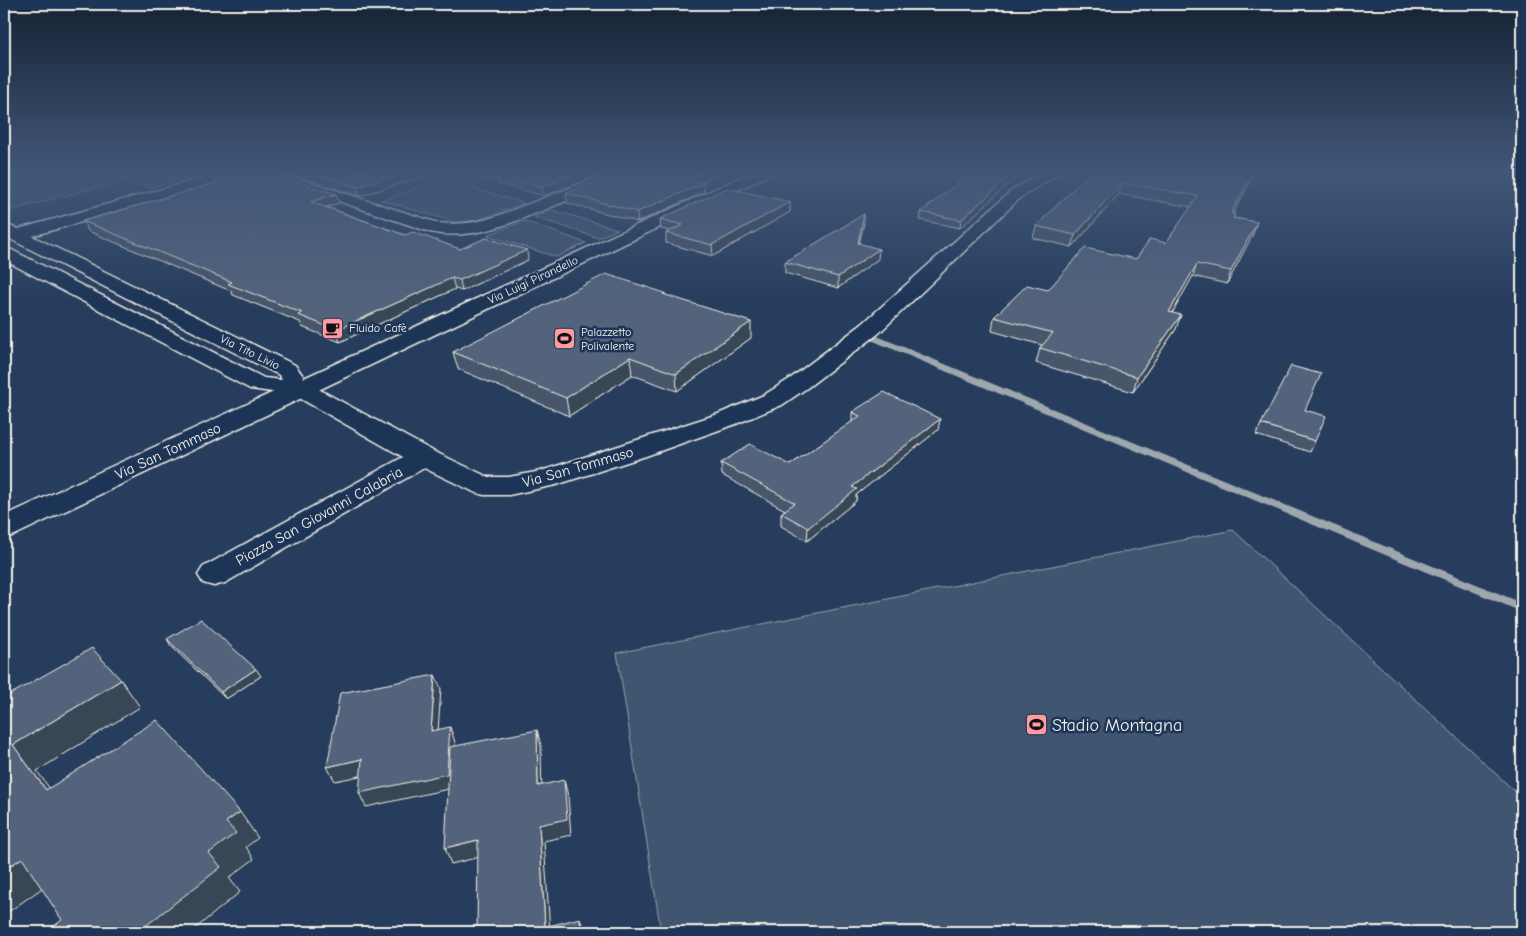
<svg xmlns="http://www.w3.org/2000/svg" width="1526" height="936" viewBox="0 0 1526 936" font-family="'Comic Neue',sans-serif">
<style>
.green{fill:#40546f;stroke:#9aa2ac}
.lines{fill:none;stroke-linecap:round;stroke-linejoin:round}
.stream{fill:#9fa7ae;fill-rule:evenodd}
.street-casing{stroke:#f4f1e8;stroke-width:3}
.secondary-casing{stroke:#f4f1e8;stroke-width:3}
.street{fill:#1d3557;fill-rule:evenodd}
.secondary{fill:#1d3557;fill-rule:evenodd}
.wall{fill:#47566a;stroke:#f4f1e8}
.shaded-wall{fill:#394656;stroke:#f4f1e8}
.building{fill:#52647b;stroke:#f4f1e8}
.labels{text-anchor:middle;stroke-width:5;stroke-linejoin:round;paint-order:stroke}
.far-street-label{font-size:12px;fill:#f4f1e8;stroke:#1d3557}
.far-poi-label{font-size:12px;fill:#f4f1e8;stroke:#1d3557;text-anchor:start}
.street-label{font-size:15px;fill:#f4f1e8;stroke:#1d3557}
.near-poi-label{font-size:18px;fill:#f4f1e8;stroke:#1d3557;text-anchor:start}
</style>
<rect width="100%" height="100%" fill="#263d5d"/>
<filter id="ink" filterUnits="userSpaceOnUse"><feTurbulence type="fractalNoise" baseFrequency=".02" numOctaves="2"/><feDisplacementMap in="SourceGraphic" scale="10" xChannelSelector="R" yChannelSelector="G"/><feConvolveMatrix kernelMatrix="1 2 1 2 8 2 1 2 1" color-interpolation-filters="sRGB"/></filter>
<g filter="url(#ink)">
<path class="green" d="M 17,171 L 211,171 L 150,188 L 125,180 L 4,212 L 4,174 Z
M 424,171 L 514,171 L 469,187 L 524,203 L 477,220 L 461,224 L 381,200 L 447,178 Z
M 552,210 L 618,229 L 598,238 L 534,217 Z
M 524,221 L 586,243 L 556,257 L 487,235 Z
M 1233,530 L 1522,798 L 1522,932 L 661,932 L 617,653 Z"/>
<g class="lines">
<path class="stream" d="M 871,336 L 877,336 L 1522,603 L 1522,612 L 871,340 Z"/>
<defs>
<path id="street" d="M 228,171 L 274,171 L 438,223 C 459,225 477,223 497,216 L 615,171 L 636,171 L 634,174 C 608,184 582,195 556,205 C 516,221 473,242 430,232 L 252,172 L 250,174 L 32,236 L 295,365 L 309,384 L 433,451 L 488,477 L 509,477 L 541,471 L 718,414 L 764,395 L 791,378 L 862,324 L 1011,191 L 1044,171 L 1063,171 L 1021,197 L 878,334 L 807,388 L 782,405 L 736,424 L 646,456 L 556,485 L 509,495 L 484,495 L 474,492 L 424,468 L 225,583 L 214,586 L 203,583 L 198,575 L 203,567 L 403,457 L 294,395 L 250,389 L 4,260 L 4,248 L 10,249 L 264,378 L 282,380 L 279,375 L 4,236 L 4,224 L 18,229 Z"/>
<path id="secondary" d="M 754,171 L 773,171 L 771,174 L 15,535 L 4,538 L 4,516 Z"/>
</defs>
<use href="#street" class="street-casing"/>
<use href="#secondary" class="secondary-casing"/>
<use href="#street" class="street"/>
<use href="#secondary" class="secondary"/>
</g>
<path class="wall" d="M 281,171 L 419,171 L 421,177 L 360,196 Z
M 609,171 L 544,196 L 498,184 L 497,175 Z
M 973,171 L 960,228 L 920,220 L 921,212 Z
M 1092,171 L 1256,171 L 1233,213 L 1234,218 L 1257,222 L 1253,234 L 1227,284 L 1193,276 L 1172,313 L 1176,329 L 1133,392 L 1036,363 L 1040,348 L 1042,345 L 992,331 L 994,317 L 1048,290 L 1136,259 L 1166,243 L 1191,207 L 1119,194 L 1072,247 L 1033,238 L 1036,226 Z
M 709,177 L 709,179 L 702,182 L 704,183 L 704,192 L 638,222 L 567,203 L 566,193 Z
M 216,183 L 336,194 L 339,203 L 327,207 L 405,235 L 460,249 L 528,260 L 462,291 L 455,289 L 340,342 L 302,327 L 300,322 L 233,295 L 231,291 L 88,231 L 83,221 Z
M 790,202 L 790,212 L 713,256 L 666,243 L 666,233 L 670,231 L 661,229 L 660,219 Z
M 864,223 L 859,243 L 878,259 L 838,288 L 785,273 L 785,262 Z
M 665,293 L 665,295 L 751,338 L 677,391 L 632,375 L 569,416 L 458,369 L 453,352 Z
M 852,412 L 938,430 L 856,495 L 856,501 L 807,541 L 781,526 L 781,513 L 785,510 L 722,475 L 721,463 L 790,465 L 852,422 Z
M 1261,424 L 1315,441 L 1310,452 L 1256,435 Z
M 167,639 L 261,676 L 226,699 L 171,646 Z"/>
<path class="shaded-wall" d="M 407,171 L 419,171 L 421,177 L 360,196 L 357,187 Z
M 584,171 L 609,171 L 544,196 L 542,187 Z
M 705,171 L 721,171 L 709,177 L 709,179 L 688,188 L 687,179 Z
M 1016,171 L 1023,171 L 960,228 L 961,220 Z
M 1254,171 L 1256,171 L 1227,225 L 1231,213 Z
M 704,183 L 704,192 L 638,222 L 637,212 Z
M 1122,183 L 1119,194 L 1072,247 L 1075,235 Z
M 336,194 L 339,203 L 314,211 L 311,202 Z
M 790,202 L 790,212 L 713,256 L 712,245 Z
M 864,214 L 864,223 L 857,253 L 858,243 Z
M 1257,222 L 1253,234 L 1227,284 L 1231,271 Z
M 879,249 L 878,259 L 838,288 L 838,277 Z
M 527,250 L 528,260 L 462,291 L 460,280 Z
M 1197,264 L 1193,276 L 1165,326 L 1169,312 Z
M 452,278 L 455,289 L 340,342 L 336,330 Z
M 1181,315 L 1176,329 L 1133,392 L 1137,377 Z
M 751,322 L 751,338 L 677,391 L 676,374 Z
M 630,357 L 632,375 L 569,416 L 566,398 Z
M 940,419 L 938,430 L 856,495 L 856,501 L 807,541 L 808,528 L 852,487 Z
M 256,669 L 261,676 L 226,699 L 221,692 Z
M 435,675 L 441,689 L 437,746 L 431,731 Z
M 121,680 L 140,707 L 37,771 L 70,816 L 46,790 L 13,745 Z
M 450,727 L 455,742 L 453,788 L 366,807 L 359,793 Z
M 537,730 L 541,746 L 542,802 L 538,786 Z
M 362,759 L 370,774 L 335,781 L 327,767 Z
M 564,780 L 568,796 L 571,835 L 544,841 L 550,932 L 545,927 L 539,825 Z
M 240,812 L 258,838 L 246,847 L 254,859 L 229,878 L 240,892 L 191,932 L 146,932 L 143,928 L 209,853 L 226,822 Z
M 478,840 L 484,856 L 451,864 L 445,848 Z
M 22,858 L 48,884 L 4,915 L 4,870 Z
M 580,918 L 584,932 L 581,932 Z"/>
<path class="building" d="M 230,171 L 267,171 L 336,194 L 311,202 L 405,235 L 413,232 L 460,249 L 486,238 L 527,250 L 460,280 L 452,278 L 336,330 L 298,315 L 302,313 L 228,284 L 232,282 L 83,221 L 216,183 L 214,176 Z
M 307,171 L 407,171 L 357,187 Z
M 506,171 L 584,171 L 542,187 L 497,175 Z
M 622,171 L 706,171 L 687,179 L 704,183 L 637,212 L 566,193 Z
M 973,171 L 1016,171 L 961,220 L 921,212 Z
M 1092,171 L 1254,171 L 1231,213 L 1235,214 L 1233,218 L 1257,222 L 1231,271 L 1197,264 L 1169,312 L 1181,315 L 1137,377 L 1040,348 L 1053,333 L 994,317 L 1027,285 L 1048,290 L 1085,248 L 1136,259 L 1150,239 L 1166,243 L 1198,196 L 1122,183 L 1075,235 L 1036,226 Z
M 727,188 L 790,202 L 712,245 L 666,233 L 683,225 L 660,219 Z
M 864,214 L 858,243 L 879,249 L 838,277 L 785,262 Z
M 606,274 L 665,293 L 663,294 L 751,322 L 676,374 L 630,357 L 566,398 L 453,352 Z
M 1291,366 L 1321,374 L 1305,410 L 1326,416 L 1315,441 L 1261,424 Z
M 884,392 L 940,419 L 852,487 L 857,489 L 808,528 L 781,513 L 795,503 L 721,463 L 750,444 L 790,465 L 860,416 L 852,412 Z
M 201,619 L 256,669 L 221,692 L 167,639 Z
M 92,648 L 121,680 L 13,745 L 46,790 L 157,720 L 240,812 L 226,822 L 236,833 L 209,853 L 221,867 L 143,928 L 146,932 L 46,932 L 62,920 L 22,858 L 4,870 L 4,698 Z
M 435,675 L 431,731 L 450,727 L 447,774 L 359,793 L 362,759 L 327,767 L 340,693 Z
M 537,730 L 538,786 L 564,780 L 567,819 L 539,825 L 545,927 L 580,918 L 581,932 L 477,932 L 478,840 L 445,848 L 450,747 Z"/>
</g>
<linearGradient id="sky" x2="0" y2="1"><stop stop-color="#152233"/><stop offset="0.57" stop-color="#415778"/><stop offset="1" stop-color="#415778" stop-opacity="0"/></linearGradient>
<rect width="1526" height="302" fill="url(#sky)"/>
<defs>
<symbol id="cafe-square" viewBox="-11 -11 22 22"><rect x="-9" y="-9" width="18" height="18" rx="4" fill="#ff9aa2" stroke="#1d3557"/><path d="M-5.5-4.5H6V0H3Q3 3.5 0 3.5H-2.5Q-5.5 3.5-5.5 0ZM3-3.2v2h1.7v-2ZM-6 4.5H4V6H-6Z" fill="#111"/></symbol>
<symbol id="stadium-square" viewBox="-11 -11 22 22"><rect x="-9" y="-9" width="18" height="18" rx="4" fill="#ff9aa2" stroke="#1d3557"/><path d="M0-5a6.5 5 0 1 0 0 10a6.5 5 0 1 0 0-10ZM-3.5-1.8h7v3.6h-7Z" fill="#111"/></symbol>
</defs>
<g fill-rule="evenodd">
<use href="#cafe-square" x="320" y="316" width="25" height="25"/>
<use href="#stadium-square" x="552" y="326" width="25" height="25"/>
<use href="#stadium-square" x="1024" y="712" width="25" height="25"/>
</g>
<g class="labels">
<g class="far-street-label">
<text transform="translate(533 280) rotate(-25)" y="4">Via Luigi Pirandello</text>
<text transform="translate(250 352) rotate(26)" y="4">Via Tito Livio</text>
</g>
<g class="far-poi-label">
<text x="349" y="332">Fluido Cafè</text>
<text x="581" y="336">Palazzetto<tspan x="581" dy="14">Polivalente</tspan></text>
</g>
<g class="street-label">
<text transform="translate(168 451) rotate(-25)" y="5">Via San Tommaso</text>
<text transform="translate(578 467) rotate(-16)" y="5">Via San Tommaso</text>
<text transform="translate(319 516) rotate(-29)" y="5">Piazza San Giovanni Calabria</text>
</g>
<g class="near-poi-label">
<text x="1052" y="731">Stadio Montagna</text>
</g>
</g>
<rect width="1526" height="936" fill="none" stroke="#1d3557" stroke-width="20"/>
<rect x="10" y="10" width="1506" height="916" fill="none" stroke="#f4f1e8" stroke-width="2" filter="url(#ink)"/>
</svg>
